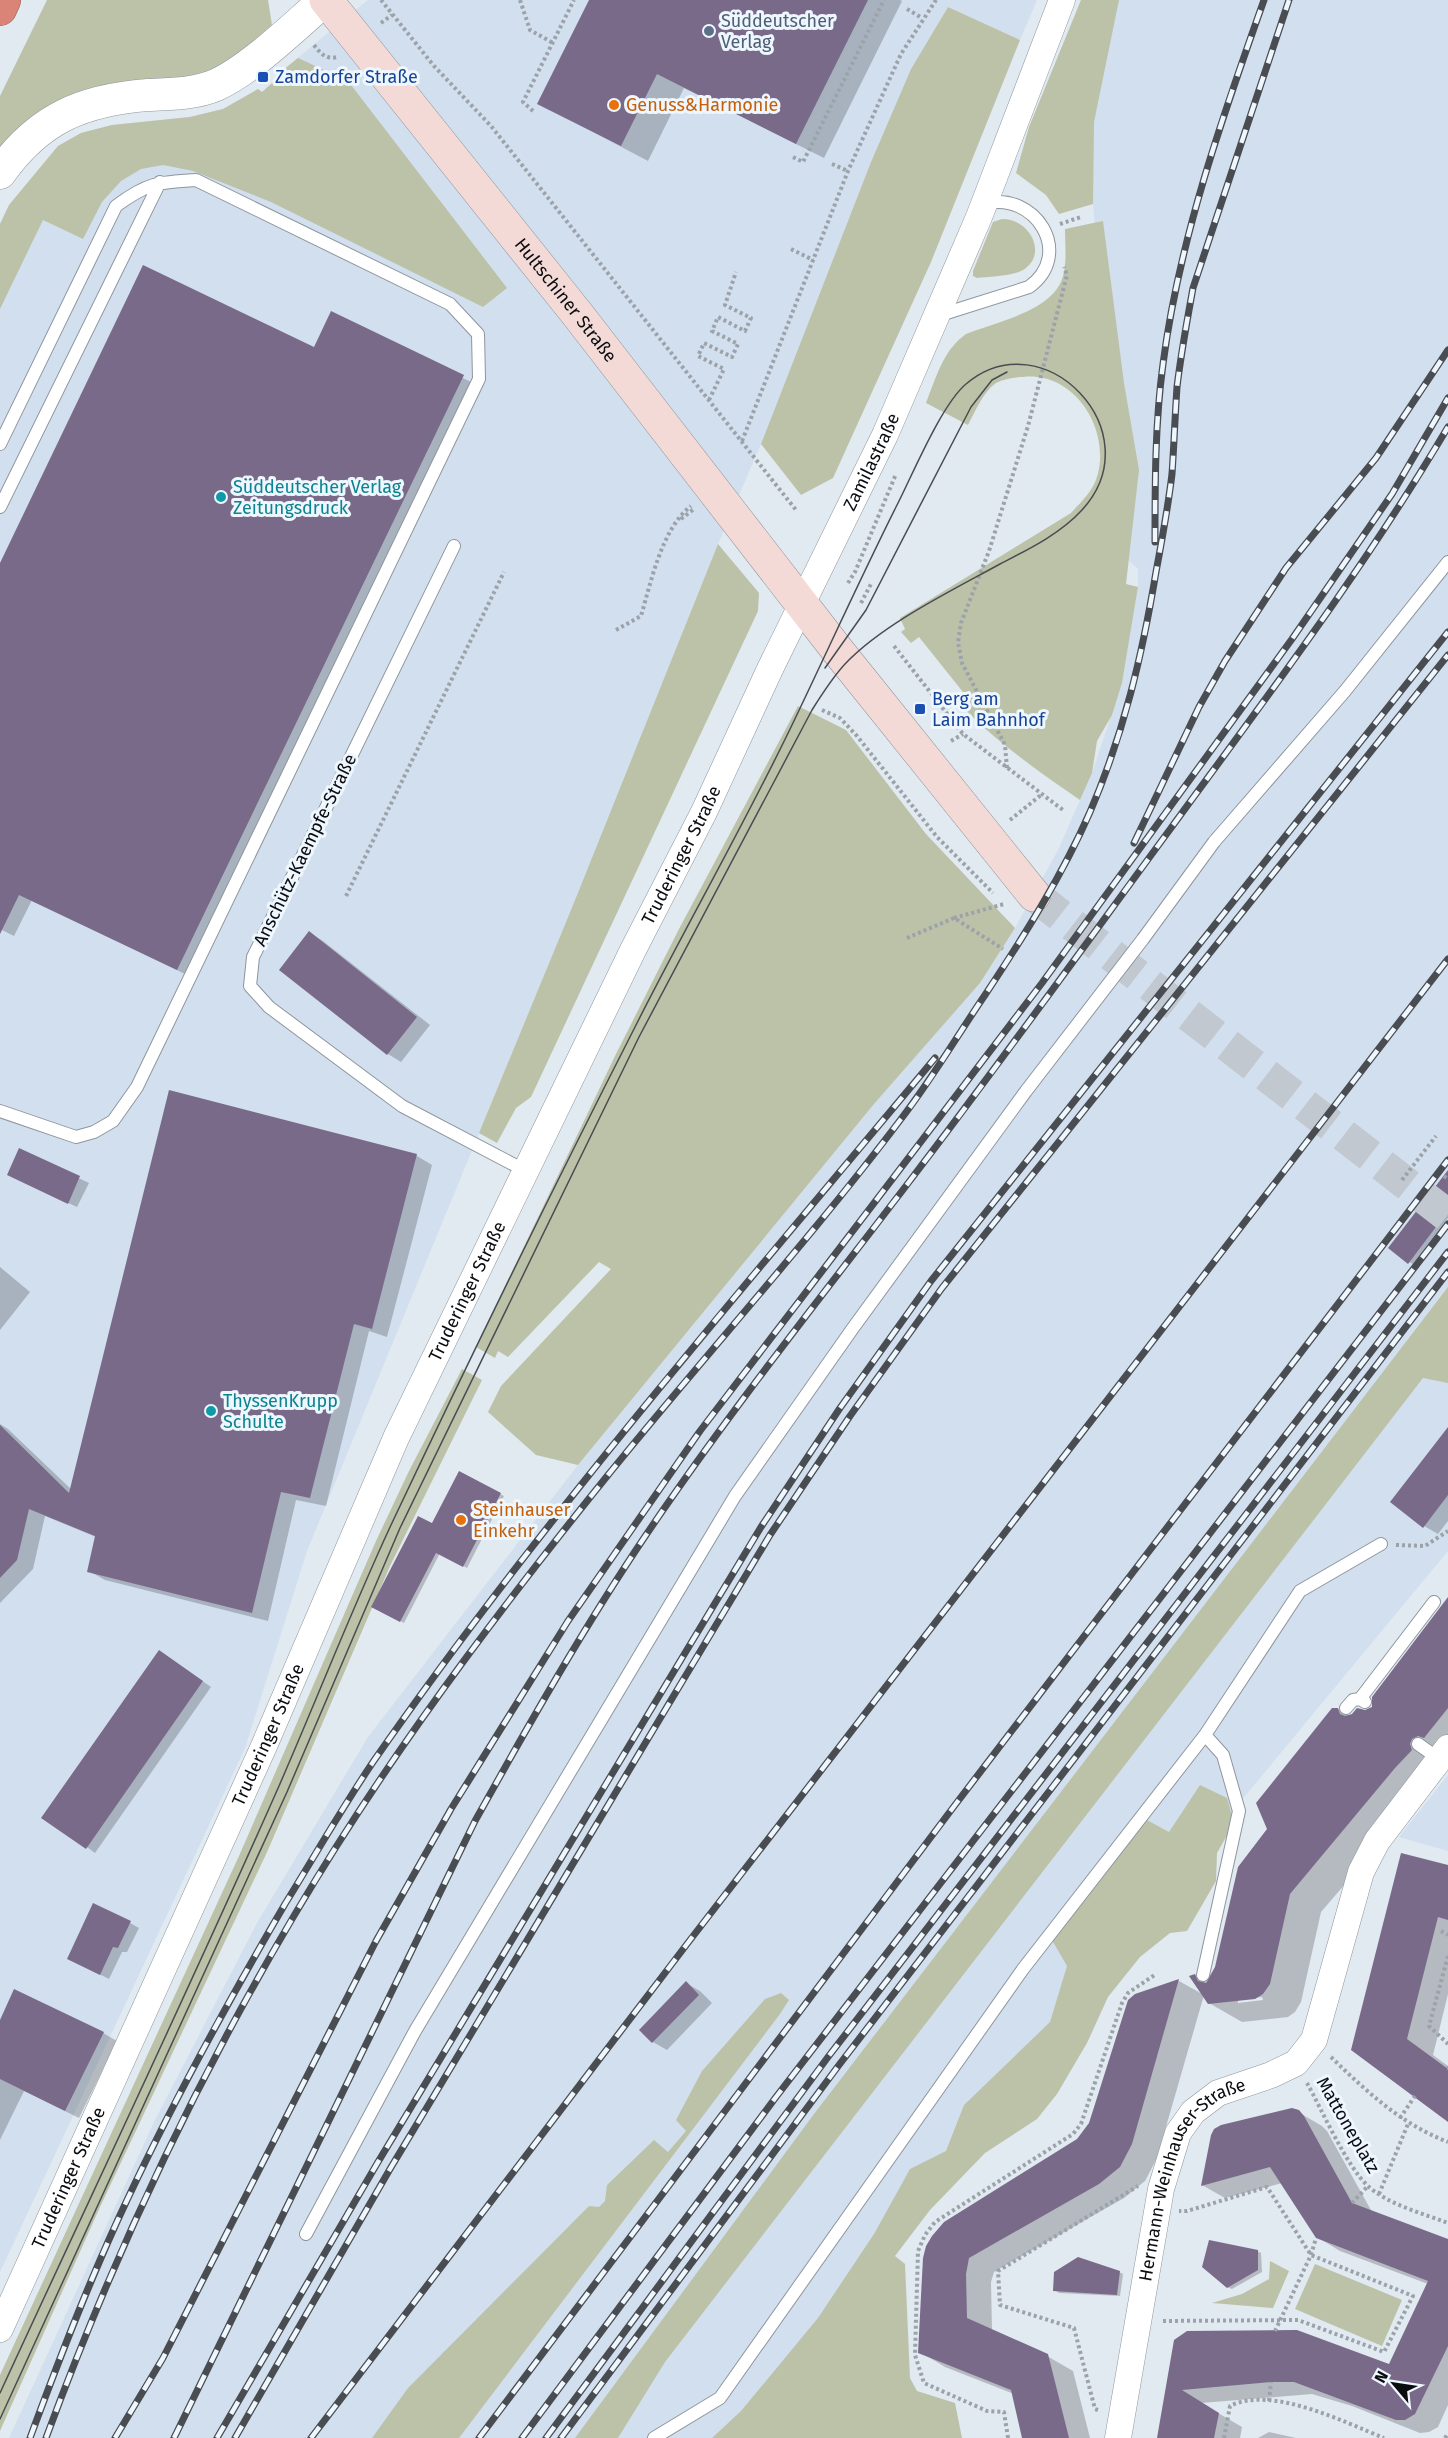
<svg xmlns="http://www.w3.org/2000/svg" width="1448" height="2438" viewBox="0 0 1448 2438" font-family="'Fira Sans',sans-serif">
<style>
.built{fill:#d2dfee}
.green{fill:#bcc2a8}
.shadow{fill:#0003;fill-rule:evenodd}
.building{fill:#796a89}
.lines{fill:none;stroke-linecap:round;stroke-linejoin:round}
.secondary-tunnel{stroke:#c1c8cf;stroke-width:33;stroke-dasharray:33 16;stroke-linecap:butt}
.service-casing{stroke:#8e969d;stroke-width:14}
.minor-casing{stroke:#8e969d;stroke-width:27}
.tertiary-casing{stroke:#8e969d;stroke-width:33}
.secondary-casing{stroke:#8e969d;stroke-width:34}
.motorway-casing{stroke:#915a53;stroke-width:34}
.path{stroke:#9ca2a9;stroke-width:4;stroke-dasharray:3 3;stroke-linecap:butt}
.service{stroke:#fff;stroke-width:12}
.minor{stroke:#fff;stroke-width:26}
.tertiary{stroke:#fff;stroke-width:32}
.secondary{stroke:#f4dad6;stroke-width:33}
.motorway{stroke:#da8478;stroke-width:33}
.tram{stroke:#494c51;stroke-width:1.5}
.rail-casing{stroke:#494c51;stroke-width:7}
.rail{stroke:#eef6fe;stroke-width:4.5;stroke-dasharray:14;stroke-linecap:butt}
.service-bridge-casing{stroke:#8e969d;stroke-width:14;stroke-linecap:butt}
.service-bridge{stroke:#fff;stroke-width:12}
.service-dot{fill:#5c6f8a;stroke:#eef6fe;stroke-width:2}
.transit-dot{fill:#1a4fb4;stroke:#eef6fe;stroke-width:2}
.food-dot{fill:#e8710a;stroke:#eef6fe;stroke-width:2}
.culture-dot{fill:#0f9aa8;stroke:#eef6fe;stroke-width:2}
.labels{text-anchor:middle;stroke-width:6;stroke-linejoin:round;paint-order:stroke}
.service-label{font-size:18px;fill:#4e5e75;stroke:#eef6fe;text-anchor:start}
.transit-label{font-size:18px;fill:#164399;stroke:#eef6fe;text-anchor:start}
.food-label{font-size:18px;fill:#c56008;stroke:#eef6fe;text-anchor:start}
.street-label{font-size:18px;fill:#0a0c0f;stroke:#eef6fe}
.culture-label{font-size:18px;fill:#0d838f;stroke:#eef6fe;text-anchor:start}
</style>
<rect width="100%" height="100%" fill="#e1e9f1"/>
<path class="built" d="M 368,0 L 1037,0 L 1020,40 L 948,7 L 911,69 L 871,162 L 761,444 L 718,544 L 573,905 L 307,1551 L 245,1748 L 0,2272 L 0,224 L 9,205 L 58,146 L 81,133 L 112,125 L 190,117 L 223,109 L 258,89 L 262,92 L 279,77 L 277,75 Z
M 1103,0 L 1448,0 L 1448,1551 L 1090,1983 L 729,2438 L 9,2438 L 155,2120 L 257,1923 L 368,1737 L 578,1465 L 874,1104 L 980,983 L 1015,928 L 1058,850 L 1092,773 L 1122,683 L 1138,587 L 1138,569 L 1124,556 L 1093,204 L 1086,66 Z
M 1448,1775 L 1448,1851 L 1399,1837 Z"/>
<path class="green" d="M 47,0 L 268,0 L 272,25 L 217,72 L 77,94 L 0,148 L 0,96 Z
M 1081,0 L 1119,0 L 1094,122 L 1093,204 L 1059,214 L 1046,195 L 1016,173 L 1029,127 Z
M 948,7 L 1020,40 L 931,262 L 833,478 L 801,495 L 761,444 L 871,162 L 911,69 Z
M 298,58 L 348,81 L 507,288 L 483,307 L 271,202 L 193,171 L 163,165 L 141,169 L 121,181 L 102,202 L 83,239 L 43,220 L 0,309 L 0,224 L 9,205 L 58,146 L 81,133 L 112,125 L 190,117 L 223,109 L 258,89 L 262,92 L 279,77 L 277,75 Z
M 1002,219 C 1031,219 1048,255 1023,270 C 1014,276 988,277 977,278 L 973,276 L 973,271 L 993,222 Z
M 1103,221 L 1124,383 L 1139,470 L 1126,584 L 1138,587 L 1122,683 L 1112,715 L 1097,741 L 1092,773 L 1080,800 C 1035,769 992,739 955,699 L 963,692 L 919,637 L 911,643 L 901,632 L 905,629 L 900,618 L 1071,513 C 1080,503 1091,493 1096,480 C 1113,433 1076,371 1023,377 C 1015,377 1004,379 996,383 C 983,392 975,412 968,425 L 926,403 C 936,378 943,350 966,334 C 996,322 1054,311 1063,276 C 1067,262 1065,244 1065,229 Z
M 718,544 L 759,593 L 758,611 L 531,1097 L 516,1108 L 497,1143 L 479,1133 L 573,905 Z
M 798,706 L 846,730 L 926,834 L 1015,928 L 980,983 L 874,1104 L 578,1465 L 536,1455 L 488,1412 L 501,1386 L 611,1269 L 599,1262 L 508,1357 L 498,1351 L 495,1358 L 476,1347 L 615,1056 L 679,929 Z
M 1448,1287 L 1448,1383 L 1423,1378 L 665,2362 L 618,2438 L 575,2438 L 814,2114 Z
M 462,1369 L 482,1380 L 390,1566 L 268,1850 L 100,2207 L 0,2431 L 0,2375 L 239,1856 L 376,1541 L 409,1471 Z
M 1200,1785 L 1227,1798 L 1234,1823 L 1217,1853 L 1216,1881 L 1187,1931 L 1170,1933 L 1140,1957 L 1108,1997 L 1087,2043 L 1057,2094 L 1037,2119 L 985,2153 L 930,2210 L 895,2256 L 905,2264 L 910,2378 L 917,2391 L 955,2403 L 962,2438 L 712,2438 L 741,2411 L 818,2318 L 874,2234 L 910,2169 L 946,2151 L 964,2105 L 1050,2022 L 1067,1966 L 1052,1940 L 1145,1819 L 1169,1832 Z
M 781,1993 L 789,2000 L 780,2014 L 459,2438 L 372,2438 L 408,2388 L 589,2206 L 599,2207 L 605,2201 L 607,2185 L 654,2140 L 668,2152 L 686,2131 L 676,2120 L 702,2071 L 765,1999 Z
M 1270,2261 L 1289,2271 L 1273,2308 L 1212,2303 L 1242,2294 L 1269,2279 Z
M 1315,2264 L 1402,2300 L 1382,2346 L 1295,2309 Z"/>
<path class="shadow" d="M 590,0 L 900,0 L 902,1 L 824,158 L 684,88 L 648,161 L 538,103 Z
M 332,313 L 475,384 L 189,976 L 32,900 L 14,936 L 0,929 L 0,566 L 314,349 Z
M 310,933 L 323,941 L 430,1025 L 401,1062 L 388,1054 Z
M 170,1092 L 417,1156 L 432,1165 L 387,1337 L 369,1331 L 326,1506 L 296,1500 L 268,1621 L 105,1580 L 89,1571 L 96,1537 L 45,1516 L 33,1569 L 0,1603 L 0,1424 L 8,1429 L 72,1490 Z
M 20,1150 L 89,1183 L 77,1207 L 17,1179 Z
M 1448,1172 L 1448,1218 L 1413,1264 L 1409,1262 Z
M 0,1267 L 30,1292 L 0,1330 Z
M 1448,1429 L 1448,1521 L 1438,1534 L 1424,1526 Z
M 459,1473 L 504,1496 L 467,1568 L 440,1553 L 404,1623 L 373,1607 L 432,1525 Z
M 1448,1600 L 1448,1755 L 1444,1769 L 1321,1912 L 1301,2002 L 1295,2012 L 1288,2017 L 1242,2022 L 1209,2003 L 1195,1976 L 1208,1983 L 1217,1968 L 1269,1829 L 1338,1709 L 1349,1716 L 1373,1708 ZM 1262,1997 L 1263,2000 L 1238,2003 L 1238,2000 Z
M 168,1657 L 211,1687 L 95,1853 L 87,1847 Z
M 1448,1867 L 1448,1994 L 1433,2055 L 1448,2066 L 1448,2121 L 1352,2049 Z
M 130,1923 L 139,1928 L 127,1952 L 122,1952 L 109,1979 L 77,1963 Z
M 1179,1981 L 1204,1995 L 1157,2158 L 1145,2181 L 1124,2198 L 994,2272 L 991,2282 L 992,2331 L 1047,2356 L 1073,2371 L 1090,2438 L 1023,2438 L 1014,2394 L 945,2367 L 920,2352 L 924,2258 L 1078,2140 L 1091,2124 L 1135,1995 Z
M 686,1983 L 700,1991 L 712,2003 L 667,2050 L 653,2042 L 641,2030 Z
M 0,2023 L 103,2033 L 117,2041 L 79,2118 L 24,2091 L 0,2140 Z
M 1298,2112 L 1322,2126 L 1327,2131 L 1372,2212 L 1448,2242 L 1448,2405 L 1438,2427 L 1429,2432 L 1420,2433 L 1352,2406 L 1312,2394 L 1201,2403 L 1242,2427 L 1240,2438 L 1158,2438 L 1176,2341 L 1390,2366 L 1428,2284 L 1340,2251 L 1317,2237 L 1282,2183 L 1225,2198 L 1202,2185 Z
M 1257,2251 L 1261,2253 L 1262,2272 L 1232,2289 L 1227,2287 Z
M 1119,2272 L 1123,2274 L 1120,2296 L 1059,2293 L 1055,2290 Z
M 1269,2432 L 1296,2438 L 1258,2438 Z"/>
<path class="building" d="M 589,0 L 868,0 L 796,144 L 657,74 L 621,146 L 537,104 Z
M 143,265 L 314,347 L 331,311 L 464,375 L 177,970 L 19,895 L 0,934 L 0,563 Z
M 309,931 L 417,1017 L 387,1055 L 279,970 Z
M 169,1090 L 417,1154 L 372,1329 L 354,1324 L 310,1498 L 281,1492 L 252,1613 L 87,1572 L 95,1536 L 29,1509 L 17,1560 L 0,1578 L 0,1425 L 69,1493 Z
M 19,1148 L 80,1176 L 68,1204 L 7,1175 Z
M 1448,1170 L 1448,1211 L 1408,1264 L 1388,1248 Z
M 1448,1427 L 1448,1495 L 1423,1528 L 1390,1502 Z
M 459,1471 L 501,1493 L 463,1567 L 436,1553 L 400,1622 L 371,1607 L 418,1516 L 432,1523 Z
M 1448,1597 L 1448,1708 L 1424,1738 L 1418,1736 L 1412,1739 L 1410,1744 L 1412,1750 L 1395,1768 L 1290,1894 L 1270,1984 L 1263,1994 L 1255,1999 L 1208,2004 L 1189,1976 L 1195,1974 L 1198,1981 L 1206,1983 L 1215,1967 L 1238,1867 L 1267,1829 L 1256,1803 L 1332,1708 L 1338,1708 L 1340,1714 L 1345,1716 L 1352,1714 L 1357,1708 L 1365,1710 L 1372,1707 L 1372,1697 Z
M 159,1650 L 203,1681 L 86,1849 L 41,1818 Z
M 1401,1853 L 1448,1865 L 1448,1920 L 1438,1917 L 1407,2039 L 1448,2069 L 1448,2122 L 1351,2050 Z
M 93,1903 L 131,1921 L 118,1948 L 113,1947 L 100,1975 L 67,1959 Z
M 1179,1979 L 1132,2144 L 1120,2167 L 1099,2184 L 969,2258 L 966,2274 L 967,2318 L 1048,2354 L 1069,2438 L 1022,2438 L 1011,2390 L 918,2353 L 923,2258 L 926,2246 L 932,2236 L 944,2222 L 1077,2139 L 1089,2123 L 1128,2000 L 1135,1994 Z
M 686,1981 L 699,1995 L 652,2043 L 639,2030 Z
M 14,1989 L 104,2032 L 65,2111 L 0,2079 L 0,2020 Z
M 1292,2108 L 1299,2110 L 1304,2116 L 1352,2203 L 1448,2239 L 1448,2346 L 1415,2414 L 1405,2420 L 1396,2420 L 1294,2382 L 1271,2382 L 1182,2390 L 1219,2413 L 1214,2438 L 1157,2438 L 1174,2340 L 1187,2331 L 1297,2330 L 1389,2364 L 1428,2281 L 1316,2238 L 1270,2167 L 1201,2186 L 1211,2135 L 1214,2129 L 1221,2125 Z
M 1209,2240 L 1258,2250 L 1258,2270 L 1227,2288 L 1202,2267 Z
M 1078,2257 L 1120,2271 L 1117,2295 L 1053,2291 L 1054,2272 Z"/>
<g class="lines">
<path class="secondary-tunnel" d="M 1034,895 L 1448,1216"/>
<defs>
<path id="service" d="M 937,316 L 1029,287 C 1075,254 1035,190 984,204
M 0,444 L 116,206 C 147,183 158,182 196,180 L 450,304 L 478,334 L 479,379 L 137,1087 L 113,1121 L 94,1132 L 76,1137 L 0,1111
M 0,507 L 160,182
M 454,546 L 258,947 L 253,957 L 250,986 L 269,1007 L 402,1106 L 526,1171
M 1214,842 L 1345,691 L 1448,562
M 1360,1699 L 1434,1602
M 1346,1708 L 1353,1700 L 1360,1699 L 1365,1702
M 1418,1744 L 1439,1759
M 1203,1975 L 1239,1811 L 1223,1755 L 1205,1735
M 306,2234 L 415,2031 L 735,1496 L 853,1328 L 1026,1091 L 1143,939
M 654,2438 L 720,2398 L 1023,1969 L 1205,1735 L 1300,1591 L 1381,1544"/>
<g id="minor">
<path id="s1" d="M 0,2329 L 264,1746 L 396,1438 L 633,950 L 704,812 L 770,669 L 885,435 L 979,217 L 1062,0"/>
<path id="s2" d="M 1118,2438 L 1161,2189 L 1178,2133 L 1193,2112 L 1218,2093 L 1271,2075 L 1296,2063 L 1314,2040 L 1361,1872 L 1377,1841 L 1448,1748"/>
</g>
<path id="tertiary" d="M 0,173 C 39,118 83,100 148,95 C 171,94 195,94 216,85 C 251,69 295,26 325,0"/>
<g id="secondary">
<path id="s3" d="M 326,0 L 578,315 L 838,651 L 1034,895"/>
</g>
<path id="motorway" d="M 0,9 L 4,0"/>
</defs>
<use href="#service" class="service-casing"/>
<use href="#minor" class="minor-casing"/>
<use href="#tertiary" class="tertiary-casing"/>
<use href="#secondary" class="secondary-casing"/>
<use href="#motorway" class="motorway-casing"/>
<path class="path" d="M 381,0 L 434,66 L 491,126 L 796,510
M 520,0 L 530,30 L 553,43
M 907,9 L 922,18
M 381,23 L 392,15
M 314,45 C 320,53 326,60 337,57
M 533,111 L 523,102 L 574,0
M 793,157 L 803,162 L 884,0
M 832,164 L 848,171
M 1060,224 L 1081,217
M 791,249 L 813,260
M 709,400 L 724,369 L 698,356 L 704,343 L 732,357 L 738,344 L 712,331 L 718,317 L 745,331 L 751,318 L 725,305 L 736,272
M 742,441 L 848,171 L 901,54 L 936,0
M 681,519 L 694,509
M 848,583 L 855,572 L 896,474
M 861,603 L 872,582
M 616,630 L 641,616 C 651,582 662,528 691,506
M 894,646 L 963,734 L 1063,810
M 822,710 L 840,718 L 857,736 L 937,837 L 993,893
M 951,741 L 963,734
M 1007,768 L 1005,745 L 962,663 L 958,642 L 961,623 L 989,551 L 1028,426 L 1067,275 L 1064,267
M 1010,820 L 1041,795
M 346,896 L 504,572
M 954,918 L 1004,904
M 907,938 L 954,918 L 1003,949
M 1444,1176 L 1448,1179
M 1402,1180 L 1436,1136
M 1396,1545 L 1425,1546 L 1448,1531
M 1441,1931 L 1448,1935
M 1448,1956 L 1429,2026 L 1448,2044
M 1331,2057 C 1366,2091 1401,2124 1448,2142
M 1447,2068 L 1448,2068
M 1307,2083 C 1322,2110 1347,2167 1368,2186 C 1389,2205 1422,2213 1448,2223
M 1400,2118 L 1415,2096
M 1379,2194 L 1408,2124
M 1352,2203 L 1368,2186
M 1163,2321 L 1298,2320 L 1384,2352 L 1413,2296 L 1311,2255 L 1267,2187 L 1187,2211 L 1179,2211
M 1275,2331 L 1311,2255 L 1316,2238
M 1269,2401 L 1271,2382
M 1098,2410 L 1095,2409 L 1074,2328 L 1000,2305 L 998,2271 L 1138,2186
M 1008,2438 L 1004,2412 L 987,2411 L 924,2383 L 915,2355 L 918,2251 L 925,2235 L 935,2222 L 1073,2134 L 1081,2124 L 1122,2003 L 1128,1993 L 1156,1974
M 1224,2438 L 1230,2406 C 1271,2385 1344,2422 1384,2438
M 1445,2438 L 1448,2433"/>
<use href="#service" class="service"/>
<use href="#minor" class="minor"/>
<use href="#tertiary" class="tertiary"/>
<use href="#secondary" class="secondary"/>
<use href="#motorway" class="motorway"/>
<path class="tram" d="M 825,668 L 866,610 L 971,407 L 992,380 L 1007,372
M 0,2393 C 93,2191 189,1990 279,1786 C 317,1699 351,1611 391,1525 C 470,1358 551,1192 635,1027 C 686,926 743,827 792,725 C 827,652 860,579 896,507 C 912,476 941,405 966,384 C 1043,318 1154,432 1082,510 C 1060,534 1029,549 1000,564 C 951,591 883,624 845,664 C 832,678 822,694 812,710 L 639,1037 L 400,1528 L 287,1792 L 0,2419"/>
<defs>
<path id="rail" d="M 1155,542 C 1155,483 1155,423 1163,364 C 1179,240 1222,118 1264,0
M 1134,843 L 1199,707 L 1225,661 L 1286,568 L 1376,458 L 1448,350
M 30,2438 C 60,2357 91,2276 128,2198 C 175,2098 229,2000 285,1904 C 314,1857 342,1808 373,1762 C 544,1516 743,1289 935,1058
M 46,2438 C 122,2232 219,2033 336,1847 C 418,1717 512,1594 608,1475 C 705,1355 809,1241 901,1119 C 932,1079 957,1036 985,995 C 1024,936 1062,876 1090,812 C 1124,733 1142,656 1156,572 C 1162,540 1168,507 1172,474 C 1174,445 1175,416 1177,387 C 1181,353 1187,321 1193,288 L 1289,0
M 115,2438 L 163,2358 L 376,1941 L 451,1809 L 568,1621 L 700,1431 L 1042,983 L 1292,639 L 1392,494 L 1448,398
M 174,2438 L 475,1821 C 529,1724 584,1627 646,1535 C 729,1412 822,1296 912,1178 C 1000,1063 1085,945 1171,828 C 1268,695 1364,569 1448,427
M 217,2438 L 378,2162 L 761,1527 L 840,1408 L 931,1281 L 1448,632
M 235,2438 L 390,2169 L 770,1535 L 850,1416 L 942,1288 L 1448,655
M 311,2438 L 687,1944 L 1448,959
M 479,2438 L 955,1805 L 1448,1160
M 522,2438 L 776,2097 L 1448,1224
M 546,2438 L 828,2057 L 1448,1252
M 561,2438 L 839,2065 L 1448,1272"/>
</defs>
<use href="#rail" class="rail-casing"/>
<use href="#rail" class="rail"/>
<defs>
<path id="service-bridge" d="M 1143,939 L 1214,842"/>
</defs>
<use href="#service-bridge" class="service-bridge-casing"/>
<use href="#service-bridge" class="service-bridge"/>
</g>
<circle class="service-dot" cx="709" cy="31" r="6"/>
<g class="transit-dot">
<rect x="257" y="71" width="12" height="12" rx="3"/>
<rect x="914" y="703" width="12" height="12" rx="3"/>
</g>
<g class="food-dot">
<circle cx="614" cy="105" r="6"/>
<circle cx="461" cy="1520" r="6"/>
</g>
<g class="culture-dot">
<circle cx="221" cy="497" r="6"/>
<circle cx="211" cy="1411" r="6"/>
</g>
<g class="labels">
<g class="service-label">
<text x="721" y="27">Süddeutscher<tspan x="721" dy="21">Verlag</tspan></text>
</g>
<g class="transit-label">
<text x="275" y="83">Zamdorfer Straße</text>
<text x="932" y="705">Berg am<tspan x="932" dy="21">Laim Bahnhof</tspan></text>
</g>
<g class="food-label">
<text x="626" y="111">Genuss&amp;Harmonie</text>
<text x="473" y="1516">Steinhauser<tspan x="473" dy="21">Einkehr</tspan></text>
</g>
<g class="street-label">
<text dy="6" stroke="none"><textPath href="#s3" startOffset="384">Hultschiner Straße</textPath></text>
<text dy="6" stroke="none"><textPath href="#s1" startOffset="2061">Zamilastraße</textPath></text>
<text transform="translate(305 850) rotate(-64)" y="6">Anschütz-Kaempfe-Straße</text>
<text dy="6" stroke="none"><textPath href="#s1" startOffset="1624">Truderinger Straße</textPath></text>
<text dy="6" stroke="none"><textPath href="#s1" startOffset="1138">Truderinger Straße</textPath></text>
<text dy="6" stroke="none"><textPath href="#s1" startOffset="652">Truderinger Straße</textPath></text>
<text transform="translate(1348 2125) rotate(60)" y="6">Mattoneplatz</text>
<text dy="6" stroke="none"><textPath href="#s1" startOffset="166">Truderinger Straße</textPath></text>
<text dy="6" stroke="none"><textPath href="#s2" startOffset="278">Hermann-Weinhauser-Straße</textPath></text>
</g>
<g class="culture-label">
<text x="233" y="493">Süddeutscher Verlag<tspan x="233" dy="21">Zeitungsdruck</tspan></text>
<text x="223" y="1407">ThyssenKrupp<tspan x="223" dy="21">Schulte</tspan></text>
</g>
</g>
<g transform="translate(1394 2384) rotate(299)" stroke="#eef6fe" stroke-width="4.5" paint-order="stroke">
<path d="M0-4.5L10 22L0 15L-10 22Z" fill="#0a0c0f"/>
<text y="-9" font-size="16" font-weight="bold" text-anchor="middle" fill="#0a0c0f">N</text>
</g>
</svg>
